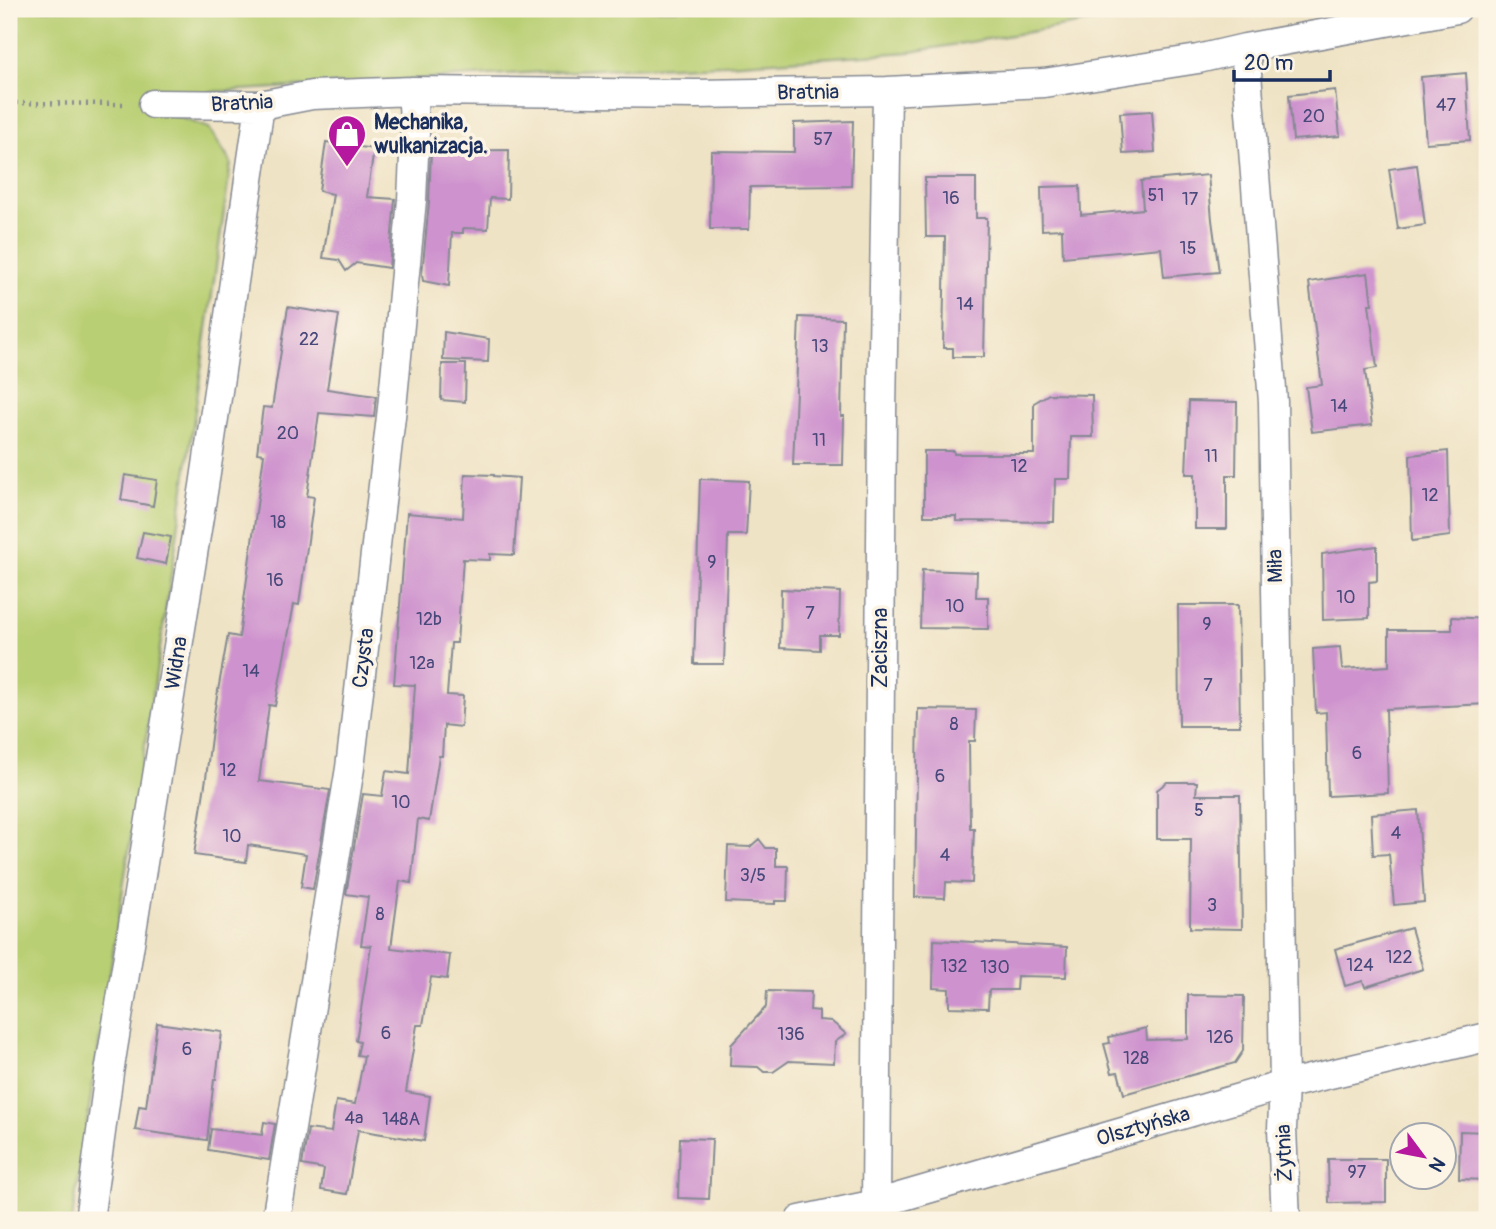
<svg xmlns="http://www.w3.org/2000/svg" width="1496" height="1229" viewBox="0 0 1496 1229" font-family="Pangolin,sans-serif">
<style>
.green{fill:#b9cf73;stroke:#6a7f68;stroke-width:2}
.building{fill:#ce92ce}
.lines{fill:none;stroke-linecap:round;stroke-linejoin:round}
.minor-casing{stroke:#858992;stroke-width:31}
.path{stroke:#858992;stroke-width:4.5;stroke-dasharray:2 5;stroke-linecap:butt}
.minor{stroke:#fff;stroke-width:28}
.labels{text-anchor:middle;stroke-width:7;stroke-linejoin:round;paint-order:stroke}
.number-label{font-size:18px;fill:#48487a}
.street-label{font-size:21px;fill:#1b2f5e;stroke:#fcf5e5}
.poi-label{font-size:21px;font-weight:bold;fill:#1b2f5e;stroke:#fcf5e5;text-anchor:start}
</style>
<rect width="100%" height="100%" fill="#fcf5e5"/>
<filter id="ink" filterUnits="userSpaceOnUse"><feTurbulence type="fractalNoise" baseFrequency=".0143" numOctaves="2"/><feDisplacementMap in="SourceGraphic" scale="14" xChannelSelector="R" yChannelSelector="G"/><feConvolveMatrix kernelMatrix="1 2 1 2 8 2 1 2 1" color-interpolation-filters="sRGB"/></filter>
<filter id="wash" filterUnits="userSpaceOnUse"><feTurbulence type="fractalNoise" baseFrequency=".00686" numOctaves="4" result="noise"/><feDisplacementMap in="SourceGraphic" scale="28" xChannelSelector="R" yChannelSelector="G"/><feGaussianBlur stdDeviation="1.57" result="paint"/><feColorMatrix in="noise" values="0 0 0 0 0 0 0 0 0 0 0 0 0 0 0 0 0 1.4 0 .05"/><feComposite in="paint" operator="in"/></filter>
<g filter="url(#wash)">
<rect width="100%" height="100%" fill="#efe3c5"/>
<path class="green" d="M 9,9 L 1165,9 L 911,52 L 726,64 L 575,70 L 210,92 L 170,114 L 209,128 L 231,163 L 175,550 L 72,1220 L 9,1220 Z"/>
<g id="blocks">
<path class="building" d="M 1466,73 L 1470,140 L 1426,143 L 1421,77 Z
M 1335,90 L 1340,136 L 1293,140 L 1289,95 Z
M 1152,111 L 1155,152 L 1123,154 L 1120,113 Z
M 853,121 L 851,186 L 750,187 L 749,229 L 710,229 L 711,151 L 794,152 L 794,123 Z
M 326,142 L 374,149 L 367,197 L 395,199 L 389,268 L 356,263 L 346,271 L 339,260 L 323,258 L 333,194 L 319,191 Z
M 509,150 L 508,199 L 490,198 L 488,229 L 463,228 L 463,233 L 452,233 L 449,286 L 423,281 L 422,274 L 429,202 L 431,151 Z
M 1417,165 L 1425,225 L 1398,229 L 1389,169 Z
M 1208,175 L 1212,220 L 1219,272 L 1164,277 L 1161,248 L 1063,257 L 1062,229 L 1042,230 L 1041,187 L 1080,186 L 1081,215 L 1143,209 L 1141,181 Z
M 925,178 L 976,178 L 976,218 L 987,218 L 984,357 L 953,357 L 953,348 L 943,348 L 945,237 L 926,237 Z
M 1368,273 L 1372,304 L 1369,304 L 1377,368 L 1365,370 L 1372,425 L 1312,432 L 1306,387 L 1322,385 L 1309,282 Z
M 288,307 L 339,315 L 327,389 L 376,396 L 374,417 L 319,413 L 307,496 L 314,497 L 299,605 L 294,604 L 275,706 L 269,705 L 259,781 L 330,790 L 313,889 L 301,887 L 306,854 L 248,845 L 246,862 L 194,855 L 206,778 L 214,713 L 228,635 L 239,637 L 264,454 L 257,453 L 263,407 L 272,408 Z
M 799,317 L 843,319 L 841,416 L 844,416 L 843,465 L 793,465 Z
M 444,332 L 489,339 L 488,362 L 443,360 Z
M 442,364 L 466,364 L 465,402 L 441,400 Z
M 1049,394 L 1092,395 L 1093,437 L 1071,437 L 1070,479 L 1055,479 L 1054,522 L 956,521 L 956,516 L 924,516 L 924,451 L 954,451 L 954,454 L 1034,454 L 1034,403 Z
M 1189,401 L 1237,402 L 1236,475 L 1227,475 L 1227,529 L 1195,529 L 1195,474 L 1186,474 Z
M 1448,451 L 1450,536 L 1412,541 L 1410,455 Z
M 465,474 L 494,475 L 494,476 L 519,478 L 514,555 L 490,554 L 490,560 L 463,559 L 457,643 L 451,643 L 447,695 L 463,696 L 461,727 L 444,725 L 442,756 L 439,756 L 429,821 L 418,819 L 411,883 L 400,881 L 391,948 L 450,955 L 447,979 L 431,977 L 423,1025 L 417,1025 L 406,1092 L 430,1096 L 424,1141 L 358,1130 L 347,1194 L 321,1190 L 324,1169 L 302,1165 L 308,1129 L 331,1132 L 336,1101 L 355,1104 L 364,1056 L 357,1055 L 360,1042 L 356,1041 L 371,946 L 361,945 L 368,897 L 346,894 L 363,794 L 382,796 L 386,771 L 409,774 L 415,685 L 394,684 L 407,513 L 463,518 Z
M 125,475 L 157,480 L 153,506 L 121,500 Z
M 700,479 L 749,481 L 746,535 L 728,535 L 724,664 L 694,664 Z
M 143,532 L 171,537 L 166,564 L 137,558 Z
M 1377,546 L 1377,581 L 1369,582 L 1369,618 L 1323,620 L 1322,554 Z
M 922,570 L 977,572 L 976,597 L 988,597 L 988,629 L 920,628 Z
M 781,589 L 840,592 L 839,635 L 820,635 L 820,650 L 780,648 Z
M 1178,605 L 1238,605 L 1240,726 L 1179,726 Z
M 1452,617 L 1487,619 L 1487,704 L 1386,709 L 1388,793 L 1328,796 L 1326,712 L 1316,713 L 1313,649 L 1340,647 L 1342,669 L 1389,666 L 1389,630 L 1452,630 Z
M 918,709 L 976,710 L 975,741 L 969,741 L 970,828 L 974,828 L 972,883 L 946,882 L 945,898 L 915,897 Z
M 1167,782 L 1197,782 L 1196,795 L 1240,795 L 1242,929 L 1190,928 L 1191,839 L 1157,839 L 1157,790 Z
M 1418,810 L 1424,902 L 1394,905 L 1389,854 L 1373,855 L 1371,814 Z
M 759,839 L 766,848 L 776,848 L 776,866 L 788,866 L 787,901 L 775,901 L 775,904 L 726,902 L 728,846 L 750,847 Z
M 1411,928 L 1423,969 L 1365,987 L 1363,981 L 1345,986 L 1335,949 Z
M 934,940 L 1067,947 L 1066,977 L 1017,976 L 1016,990 L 989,990 L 988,1008 L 949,1007 L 949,989 L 933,988 Z
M 767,991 L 811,992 L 810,1010 L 819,1011 L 819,1020 L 831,1021 L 846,1034 L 835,1042 L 834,1063 L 789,1061 L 773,1072 L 764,1072 L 758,1067 L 730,1066 L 731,1045 L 766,1007 Z
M 1188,995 L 1244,996 L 1243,1051 L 1235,1063 L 1124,1094 L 1118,1072 L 1112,1073 L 1104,1044 L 1110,1043 L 1109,1037 L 1146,1028 L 1147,1040 L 1188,1039 Z
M 157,1023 L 222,1032 L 216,1079 L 214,1079 L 207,1140 L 135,1130 L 139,1106 L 146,1107 Z
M 264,1122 L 275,1124 L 269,1160 L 208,1150 L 211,1129 L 262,1135 Z
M 1460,1131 L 1487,1132 L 1487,1180 L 1459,1179 Z
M 680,1138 L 712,1139 L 709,1199 L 678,1198 Z
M 1328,1159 L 1386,1159 L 1386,1202 L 1329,1203 Z"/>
</g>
</g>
<g filter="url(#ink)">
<use href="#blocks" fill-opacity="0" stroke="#858992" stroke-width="2"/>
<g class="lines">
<defs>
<path id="minor" d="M 1245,48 L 1273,402 L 1284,1085 L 1282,1129 L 1286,1220
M 153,104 L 260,105 L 312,95 L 412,91 L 696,94 L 887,91 L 1044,83 L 1198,59 L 1245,48 L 1457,9
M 876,1204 L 882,414 L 887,91
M 89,1220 L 109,1073 L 204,486 L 260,105
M 276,1220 L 350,768 L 392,408 L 412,200 L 415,134 L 412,91
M 800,1220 L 876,1204 L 1284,1085 L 1487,1037"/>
</defs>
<use href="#minor" class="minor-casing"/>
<path class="path" d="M 9,103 L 124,104"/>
<use href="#minor" class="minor"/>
</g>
</g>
<defs>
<symbol id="shop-pin" viewBox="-11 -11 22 30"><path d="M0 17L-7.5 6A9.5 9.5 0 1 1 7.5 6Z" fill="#b5179e" stroke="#fcf5e5"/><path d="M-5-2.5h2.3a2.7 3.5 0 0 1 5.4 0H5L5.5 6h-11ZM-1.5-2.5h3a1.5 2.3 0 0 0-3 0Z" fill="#fff"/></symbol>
</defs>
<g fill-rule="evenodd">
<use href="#shop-pin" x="325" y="112" width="44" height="60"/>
</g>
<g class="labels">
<g class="number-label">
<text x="1446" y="111">47</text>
<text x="1314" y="122">20</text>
<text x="823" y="145">57</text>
<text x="1156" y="201">51</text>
<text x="951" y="204">16</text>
<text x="1190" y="205">17</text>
<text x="1188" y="254">15</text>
<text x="965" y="310">14</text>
<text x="309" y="345">22</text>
<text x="820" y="352">13</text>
<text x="1339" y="412">14</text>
<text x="288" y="439">20</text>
<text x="819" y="446">11</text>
<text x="1211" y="462">11</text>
<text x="1019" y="472">12</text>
<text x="1430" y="501">12</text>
<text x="278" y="528">18</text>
<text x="712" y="568">9</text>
<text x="275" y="586">16</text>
<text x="1346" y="603">10</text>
<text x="955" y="612">10</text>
<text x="810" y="619">7</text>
<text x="429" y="625">12b</text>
<text x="1207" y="630">9</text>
<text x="422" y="669">12a</text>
<text x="251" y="677">14</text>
<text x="1208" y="691">7</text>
<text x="954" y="730">8</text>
<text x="1357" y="759">6</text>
<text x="228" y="776">12</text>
<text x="940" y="782">6</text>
<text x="401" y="808">10</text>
<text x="1199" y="816">5</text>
<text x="1396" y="839">4</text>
<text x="232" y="842">10</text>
<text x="945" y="861">4</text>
<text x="753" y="881">3/5</text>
<text x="1212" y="911">3</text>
<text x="380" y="920">8</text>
<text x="1399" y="963">122</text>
<text x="1360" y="971">124</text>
<text x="954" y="972">132</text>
<text x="995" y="973">130</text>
<text x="386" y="1039">6</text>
<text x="791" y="1040">136</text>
<text x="1220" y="1043">126</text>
<text x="187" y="1055">6</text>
<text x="1136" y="1064">128</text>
<text x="354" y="1124">4a</text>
<text x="401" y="1125">148A</text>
<text x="1357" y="1178">97</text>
</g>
<g class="street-label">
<text transform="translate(808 92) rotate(-1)" y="7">Bratnia</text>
<text transform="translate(242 103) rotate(-3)" y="7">Bratnia</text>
<text transform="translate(1275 566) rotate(-91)" y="7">Miła</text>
<text transform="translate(880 648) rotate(-90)" y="7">Zaciszna</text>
<text transform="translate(363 658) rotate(-83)" y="7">Czysta</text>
<text transform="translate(176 663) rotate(-81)" y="7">Widna</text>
<text transform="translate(1143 1126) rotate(-16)" y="7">Olsztyńska</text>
<text transform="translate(1284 1153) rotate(-92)" y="7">Żytnia</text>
</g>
<g class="poi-label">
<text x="374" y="129">Mechanika,<tspan x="374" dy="24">wulkanizacja.</tspan></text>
</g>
</g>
<rect width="1496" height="1229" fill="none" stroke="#fcf5e5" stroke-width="35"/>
<g transform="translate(1423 1156) rotate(122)"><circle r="33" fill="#fcf5e5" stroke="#a2a6af" stroke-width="2"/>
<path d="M0-5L12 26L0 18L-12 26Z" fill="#b5179e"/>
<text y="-10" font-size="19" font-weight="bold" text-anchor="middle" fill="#1b2f5e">N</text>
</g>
<path d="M1234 70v10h96v-10" fill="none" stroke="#1b2f5e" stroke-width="3.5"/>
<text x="1244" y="70" font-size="21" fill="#1b2f5e" stroke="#fcf5e5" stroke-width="5" paint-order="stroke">20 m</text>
</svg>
